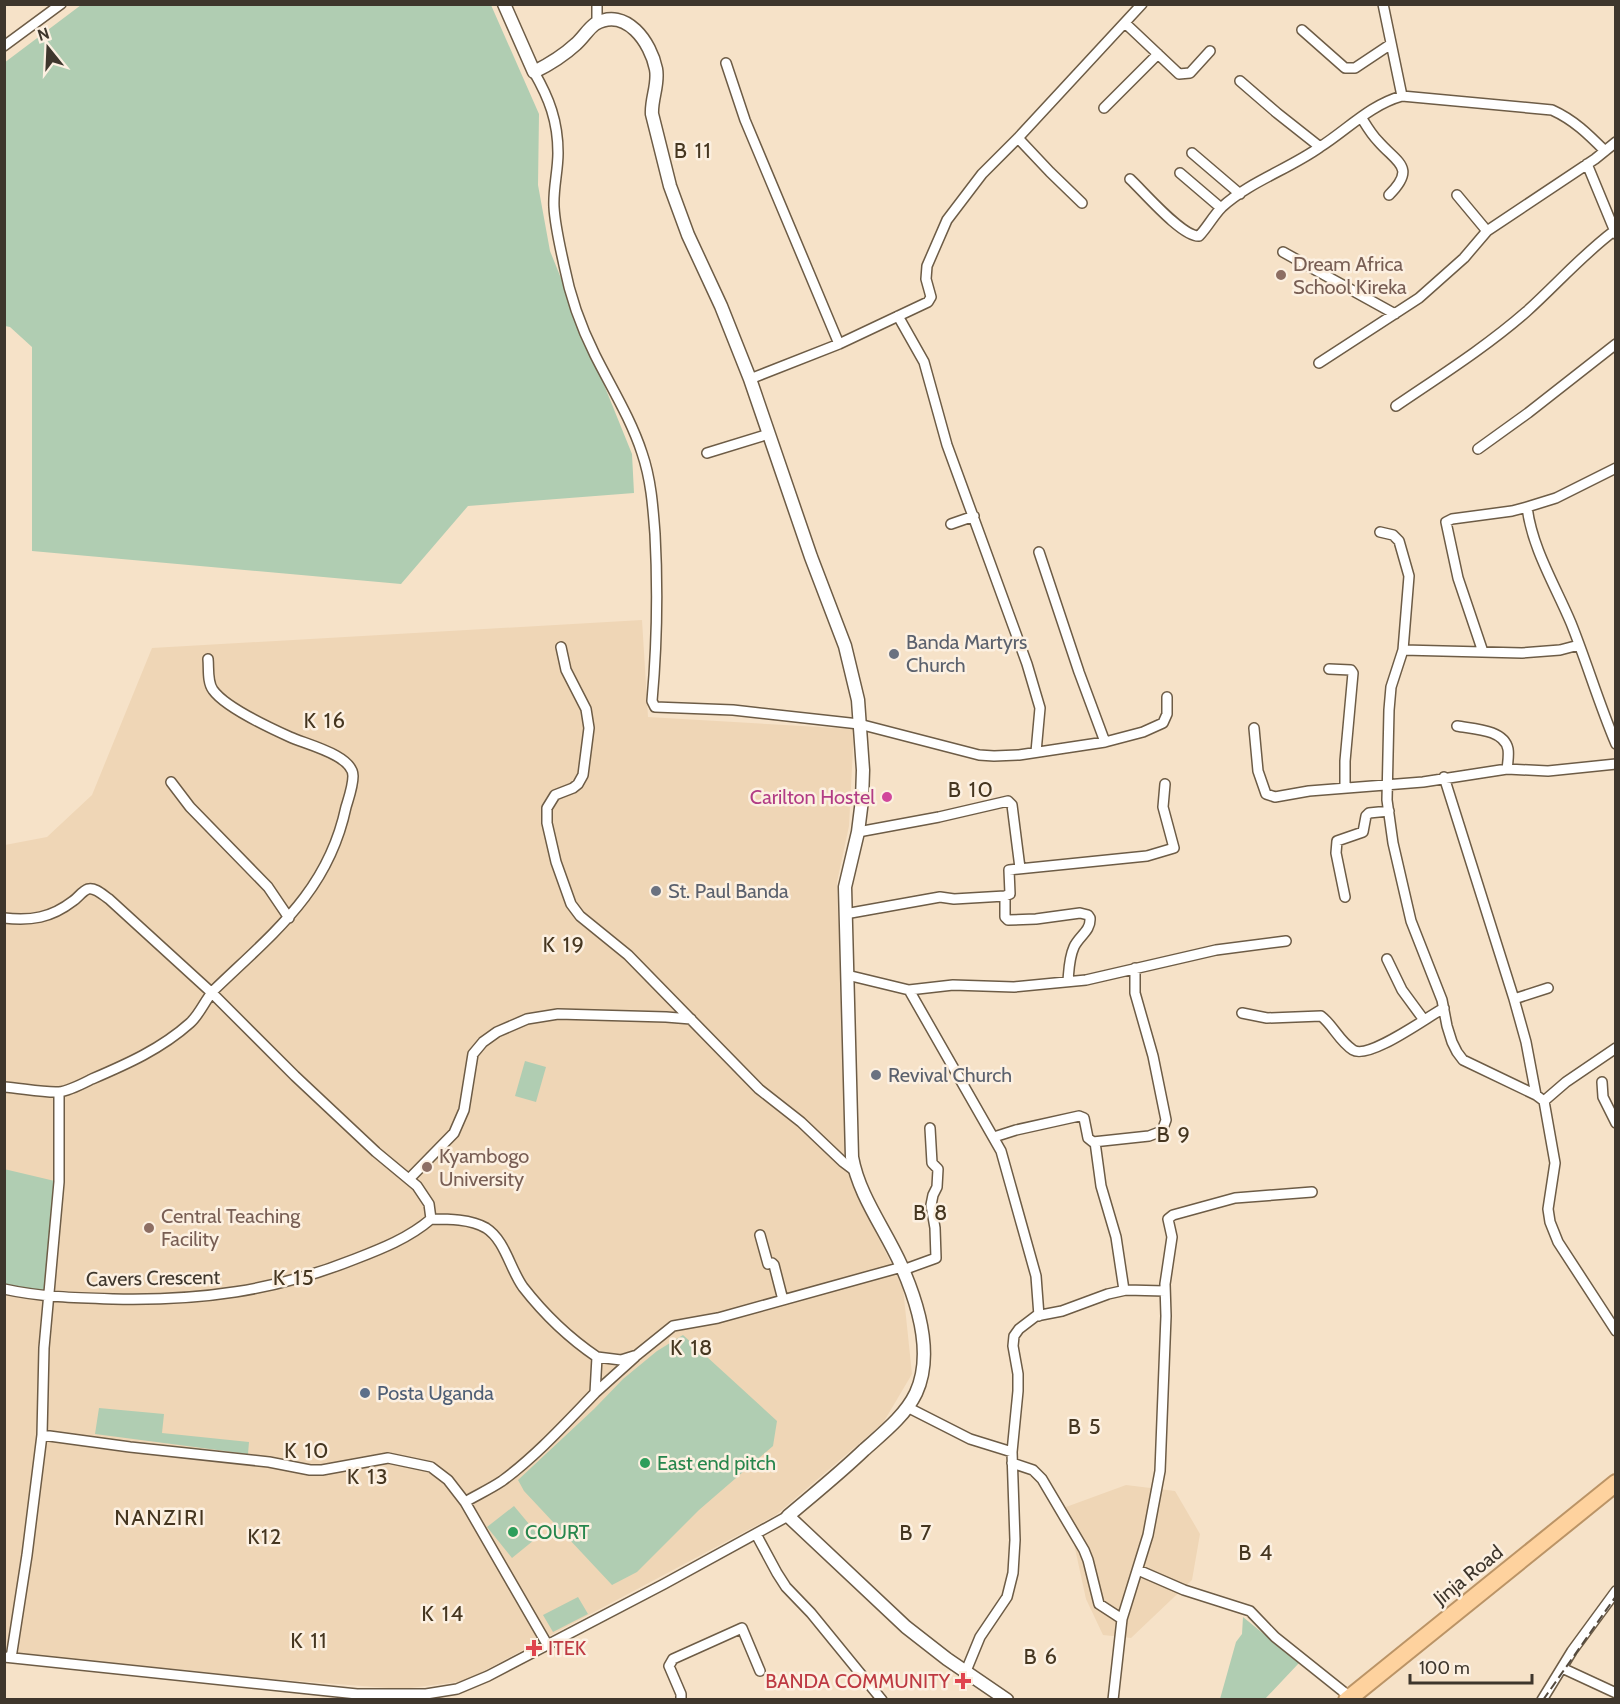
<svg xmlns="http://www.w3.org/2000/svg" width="1620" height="1704" viewBox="0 0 1620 1704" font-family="Cabin,sans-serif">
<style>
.built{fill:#efd6b6}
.green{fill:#b0cdb2}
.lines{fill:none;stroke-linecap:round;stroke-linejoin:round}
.minor-casing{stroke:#6d5c46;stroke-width:12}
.tertiary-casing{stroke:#6d5c46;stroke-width:15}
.trunk-casing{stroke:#bb9466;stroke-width:20}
.minor{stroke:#fff;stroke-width:9}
.tertiary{stroke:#fff;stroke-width:12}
.trunk{stroke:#fed29e;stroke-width:16}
.rail{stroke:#544a3e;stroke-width:2;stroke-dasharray:9 4.5;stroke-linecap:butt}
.education-dot{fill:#8d6e63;stroke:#fcf0e1;stroke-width:2}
.worship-dot{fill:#6b7280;stroke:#fcf0e1;stroke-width:2}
.hotel-dot{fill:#d1479c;stroke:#fcf0e1;stroke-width:2}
.service-dot{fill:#5c6f8a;stroke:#fcf0e1;stroke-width:2}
.leisure-dot{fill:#2e9e5b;stroke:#fcf0e1;stroke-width:2}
.health-dot{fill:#e0444e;stroke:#fcf0e1;stroke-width:2}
.labels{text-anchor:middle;stroke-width:5;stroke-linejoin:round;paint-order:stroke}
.education-label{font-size:20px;fill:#785e54;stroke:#fcf0e1;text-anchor:start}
.worship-label{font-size:20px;fill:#5b616d;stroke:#fcf0e1;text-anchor:start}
.hotel-label{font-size:20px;fill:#b23c85;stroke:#fcf0e1;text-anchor:end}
.street-label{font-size:20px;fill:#3e362c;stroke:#fcf0e1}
.service-label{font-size:20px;fill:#4e5e75;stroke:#fcf0e1;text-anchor:start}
.leisure-label{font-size:20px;fill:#27864d;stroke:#fcf0e1;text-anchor:start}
.health-label{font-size:20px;fill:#be3a42;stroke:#fcf0e1;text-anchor:start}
.quarter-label{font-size:22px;letter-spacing:1.5px;fill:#453620;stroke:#fcf0e1}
</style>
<rect width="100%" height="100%" fill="#f6e2c8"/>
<path class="built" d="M 642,620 L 648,717 L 854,729 L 849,826 L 837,882 L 846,1152 L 851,1181 L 903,1288 L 912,1374 L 883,1423 L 776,1515 L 465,1681 L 402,1689 L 177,1672 L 5,1653 L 5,845 L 47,837 L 92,795 L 152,648 Z
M 1126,1485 L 1175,1491 L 1200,1534 L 1192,1580 L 1131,1638 L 1103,1635 L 1086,1599 L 1066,1507 Z"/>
<path class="green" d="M 81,5 L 491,5 L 539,114 L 538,185 L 550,251 L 632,454 L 634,493 L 468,506 L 401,584 L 32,551 L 32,347 L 10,327 L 5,326 L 4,63 Z
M 525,1061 L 546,1067 L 536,1102 L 515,1096 Z
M 4,1169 L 59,1182 L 50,1298 L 5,1286 Z
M 683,1335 L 777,1421 L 773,1446 L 699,1510 L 637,1572 L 612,1585 L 524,1491 L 518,1480 L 594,1409 L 623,1379 L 657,1351 Z
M 99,1408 L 164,1414 L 162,1433 L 249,1442 L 248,1454 L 95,1434 Z
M 514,1506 L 539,1536 L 512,1558 L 487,1527 Z
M 578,1597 L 588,1614 L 553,1632 L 543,1615 Z
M 1243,1617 L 1299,1663 L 1265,1699 L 1220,1699 L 1236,1642 L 1242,1634 Z"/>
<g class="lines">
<defs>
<path id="minor" d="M 1383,4 L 1402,96
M 597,23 L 597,4
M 1125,23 L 1179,74 L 1190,73 L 1210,51
M 1302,30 L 1345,68 L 1355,68 L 1391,44
M 4,46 L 61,4
M 726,63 L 745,120 L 839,344
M 534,72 C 549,98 558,121 558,153 C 558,171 553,189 554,207 C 555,226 560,246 564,265 C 570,296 581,327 595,355 C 611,387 631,419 642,453 C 651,479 653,507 655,534 C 658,590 657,645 652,701 L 655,707 L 733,710 L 859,724 L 979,755 L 994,756 L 1019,755 L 1105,742 L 1143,732 L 1163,723 L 1167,714 L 1167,697
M 1240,81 L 1277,113 L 1320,147
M 1104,108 L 1158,54
M 1361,117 C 1366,125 1371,134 1378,141 C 1397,163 1417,167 1389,195
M 1018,138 L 1050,172 L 1082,203
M 1192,153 L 1240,194
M 1587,164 L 1616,234
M 1180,173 L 1221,208
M 1130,179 C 1144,192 1182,237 1199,236 C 1207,228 1213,216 1222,207 C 1249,182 1289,169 1320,147 C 1348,129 1370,105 1402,96 L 1552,110 C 1574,120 1588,134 1605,151
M 1457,195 L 1487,231
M 1283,252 L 1395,314
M 898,316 L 924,362 L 947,445 L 1027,664 L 1040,708 L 1036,752
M 1319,363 L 1419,298 L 1464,258 L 1487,231 L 1595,159 L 1616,142
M 750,379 L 839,344 L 928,302 L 931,297 L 926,279 L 927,266 L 947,220 L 982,174 L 1018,138 L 1142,4
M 1396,406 C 1440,376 1486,347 1526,312 C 1556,285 1582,255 1614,231
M 1478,449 L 1528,413 L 1616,344
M 707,453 L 769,434
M 1616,468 L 1556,498 L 1527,507 C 1532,548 1555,585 1571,623 C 1587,663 1599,704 1616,744
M 951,524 L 974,516
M 1380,532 L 1393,535 L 1399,541 L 1409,576 L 1403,650
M 1039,552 L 1079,672 L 1105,742
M 561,647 L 566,670 L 586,709 L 589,728 L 583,775 L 578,784 L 573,788 L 555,795 L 547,808 L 547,823 L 556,862 L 571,904 L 580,916 L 628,955 L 759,1089 L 801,1122 L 843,1162 L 855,1171
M 1483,652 L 1458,578 L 1446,522 L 1452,519 L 1512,511 L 1527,507
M 1329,669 L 1351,670 L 1353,673 L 1345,761 L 1345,788
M 1457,726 C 1472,729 1504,729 1508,749 C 1509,755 1508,762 1507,769
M 1254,728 L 1258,771 L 1266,794 L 1275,797 L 1309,791 L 1423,782 L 1507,769 L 1548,771 L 1616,764
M 1444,777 L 1514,999 L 1526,1042 L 1536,1095 L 1544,1101
M 171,782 L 190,807 L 268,887 L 289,918
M 858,832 L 939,817 L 1008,801 L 1012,805 L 1020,868
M 1345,897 L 1336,853 L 1337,841 L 1363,832 L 1366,816 L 1369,813 L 1389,811
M 845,914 L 940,897 L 954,899 L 1005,896
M 4,918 C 31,921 51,918 73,901 C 78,898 82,891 88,889 C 95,887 103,895 109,899 L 212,993 L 295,1076 L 376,1152 L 417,1186 L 429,1204 L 431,1219
M 1387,959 L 1402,990 L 1424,1020
M 847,975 L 909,990 L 953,985 L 1014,987 L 1086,980 L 1216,950 L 1286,941
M 1068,981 C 1069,969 1069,958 1074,947 C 1079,936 1091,931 1090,918 L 1088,915 L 1080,913 L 1036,919 L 1008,920 L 1005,917 L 1005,896 L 1010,894 L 1009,870 L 1147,856 L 1174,848 L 1163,807 L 1165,784
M 909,990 L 1001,1151 L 1036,1276 L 1039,1316
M 1514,999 L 1548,988
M 1242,1013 L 1267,1018 L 1321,1016 C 1333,1025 1339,1041 1353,1050 C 1369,1060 1427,1017 1444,1008
M 1616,1048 L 1566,1082 L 1544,1101 L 1555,1163 L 1548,1209 L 1550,1222 L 1558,1242 L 1616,1331
M 1602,1082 L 1603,1097 L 1616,1123
M 4,1087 C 20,1088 44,1093 59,1092 C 69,1091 82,1084 92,1079 C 127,1064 161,1049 190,1023 C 200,1014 205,1000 214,990 C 273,933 328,892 346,807 C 349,797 353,786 353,776 C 353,755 305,744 290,737 C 270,728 225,707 213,690 C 207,682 209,668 208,659
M 1536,1095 L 1463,1060 L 1457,1052 L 1452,1042 L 1447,1026 L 1442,1000 L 1411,921 L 1393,843 L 1387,800 L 1389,710 L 1391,687 L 1403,650 L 1522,653 L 1560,650 L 1579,645
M 994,1137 L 1016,1130 L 1079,1116 L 1084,1118 L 1088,1138 L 1093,1142 L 1149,1136 L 1162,1131 L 1166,1120 L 1153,1056 L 1135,993 L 1135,968
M 1095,1142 L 1101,1186 L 1116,1237 L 1124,1290
M 409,1179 L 454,1133 L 464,1110 L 473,1054 L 483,1042 L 497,1032 L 527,1019 L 558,1014 L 666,1017 L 691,1019
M 431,1219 C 448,1219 471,1219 486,1228 C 505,1240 510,1269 523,1287 C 544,1314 569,1338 597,1357 L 595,1393 C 565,1424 536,1456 502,1481 C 490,1489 477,1495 465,1502
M 760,1235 L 768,1264 L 772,1263 L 774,1265 L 783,1300
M 903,1270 L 936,1258 L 935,1228 L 931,1205 L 933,1195 L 937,1187 L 938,1169 L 932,1163 L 930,1128
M 4,1289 C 40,1297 77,1298 113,1299 C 199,1301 275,1291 355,1259 C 381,1249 409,1238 431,1219
M 597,1357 L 621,1360 L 637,1355 L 673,1326 L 718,1318 L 902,1267
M 595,1393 L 635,1357
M 907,1407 L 970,1439 L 1012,1452
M 42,1435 L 130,1447 L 269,1462 L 310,1470 L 322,1470 L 388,1458 L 431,1467 L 448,1480 L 465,1502 L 547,1644
M 1012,1463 L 1033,1470 L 1042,1479 L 1084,1550 L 1088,1560 L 1099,1604 L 1122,1619
M 756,1534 L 777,1573 L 786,1587 L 811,1613 L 882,1700
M 1138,1570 L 1184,1590 L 1250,1611 L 1275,1637 L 1350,1697
M 4,1657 L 357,1694 L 426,1694 L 457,1689 L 488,1676 L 664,1584 L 788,1516
M 11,1658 L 27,1555 L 42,1435 L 44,1348 L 59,1182 L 59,1092
M 1562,1668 L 1616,1693
M 966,1671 L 980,1637 L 1007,1597 L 1013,1573 L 1015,1540 L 1012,1452 L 1018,1391 L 1018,1374 L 1013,1346 L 1014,1336 L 1019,1329 L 1036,1316 L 1062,1311 L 1108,1294 L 1126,1290 L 1165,1291
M 681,1700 L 681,1694 L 669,1666 L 673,1659 L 742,1628 L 760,1671
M 1113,1700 L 1122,1619 L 1148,1535 L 1160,1471 L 1166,1316 L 1165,1284 L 1172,1237 L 1168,1219 L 1173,1215 L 1235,1198 L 1312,1192
M 1542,1700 L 1572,1651 L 1616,1591"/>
<path id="tertiary" d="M 504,4 L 534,72 C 550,64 563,56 576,44 C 583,38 588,29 595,24 C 626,6 651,43 656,69 C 659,84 651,99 652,114 L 670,186 L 688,235 L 721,306 L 750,379 L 811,557 L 845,646 L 858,700 L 863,770 L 862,800 L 858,832 L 845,887 L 852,1157 C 859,1196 885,1229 901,1265 C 917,1301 934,1354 916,1393 C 905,1416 883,1433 864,1450 C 840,1473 814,1494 788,1516 L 906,1627 L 947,1659 L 1007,1700"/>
<path id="trunk" d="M 1347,1700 L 1616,1483"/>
</defs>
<use href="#minor" class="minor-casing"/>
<use href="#tertiary" class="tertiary-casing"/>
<use href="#trunk" class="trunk-casing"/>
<use href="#minor" class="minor"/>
<use href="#tertiary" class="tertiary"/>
<use href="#trunk" class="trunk"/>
<path class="rail" d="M 1543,1700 L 1616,1596"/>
</g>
<g class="education-dot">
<circle cx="1281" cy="275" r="6"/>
<circle cx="427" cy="1167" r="6"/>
<circle cx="149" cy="1228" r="6"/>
</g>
<g class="worship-dot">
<circle cx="894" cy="654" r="6"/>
<circle cx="656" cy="891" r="6"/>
<circle cx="876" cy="1075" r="6"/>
</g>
<circle class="hotel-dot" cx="887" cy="797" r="6"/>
<circle class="service-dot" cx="365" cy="1393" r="6"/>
<g class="leisure-dot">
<circle cx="645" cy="1463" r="6"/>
<circle cx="513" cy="1532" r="6"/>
</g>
<g class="health-dot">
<path d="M531 1639h6v6h6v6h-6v6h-6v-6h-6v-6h6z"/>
<path d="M960 1672h6v6h6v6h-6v6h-6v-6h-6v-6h6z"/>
</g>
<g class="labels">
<g class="education-label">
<text x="1293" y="271">Dream Africa<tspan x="1293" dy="23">School Kireka</tspan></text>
<text x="439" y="1163">Kyambogo<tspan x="439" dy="23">University</tspan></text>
<text x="161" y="1223">Central Teaching<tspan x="161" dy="23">Facility</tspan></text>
</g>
<g class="worship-label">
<text x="906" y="649">Banda Martyrs<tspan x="906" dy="23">Church</tspan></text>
<text x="668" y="898">St. Paul Banda</text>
<text x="888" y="1082">Revival Church</text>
</g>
<g class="hotel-label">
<text x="875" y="804">Carilton Hostel</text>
</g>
<g class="street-label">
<text transform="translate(153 1278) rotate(-1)" y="7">Cavers Crescent</text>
<text transform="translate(1468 1575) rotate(-39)" y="7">Jinja Road</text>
</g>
<g class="service-label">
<text x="377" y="1400">Posta Uganda</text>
</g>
<g class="leisure-label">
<text x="657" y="1470">East end pitch</text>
<text x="525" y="1539">COURT</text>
</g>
<g class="health-label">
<text x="548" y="1655">ITEK</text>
<text x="950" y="1688" text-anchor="end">BANDA COMMUNITY</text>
</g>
<g class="quarter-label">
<text x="693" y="158">B 11</text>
<text x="325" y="728">K 16</text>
<text x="971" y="797">B 10</text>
<text x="564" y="952">K 19</text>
<text x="1174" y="1142">B 9</text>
<text x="931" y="1220">B 8</text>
<text x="294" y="1285">K 15</text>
<text x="692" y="1355">K 18</text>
<text x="1085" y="1434">B 5</text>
<text x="307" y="1458">K 10</text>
<text x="368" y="1484">K 13</text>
<text x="160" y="1525">NANZIRI</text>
<text x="916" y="1540">B 7</text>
<text x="265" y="1544">K12</text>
<text x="1256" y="1560">B 4</text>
<text x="443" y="1621">K 14</text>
<text x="309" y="1648">K 11</text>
<text x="1041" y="1664">B 6</text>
</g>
</g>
<rect width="1620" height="1704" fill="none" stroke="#3e362c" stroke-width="12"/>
<g transform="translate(48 48) rotate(342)" stroke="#fcf0e1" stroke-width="4.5" paint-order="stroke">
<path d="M0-4.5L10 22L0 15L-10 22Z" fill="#3e362c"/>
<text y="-9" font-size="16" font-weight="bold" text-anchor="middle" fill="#3e362c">N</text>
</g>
<path d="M1410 1674v9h122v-9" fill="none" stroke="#3e362c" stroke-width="3"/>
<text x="1419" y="1674" font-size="18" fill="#3e362c" stroke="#fcf0e1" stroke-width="4.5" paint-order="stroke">100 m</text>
</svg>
